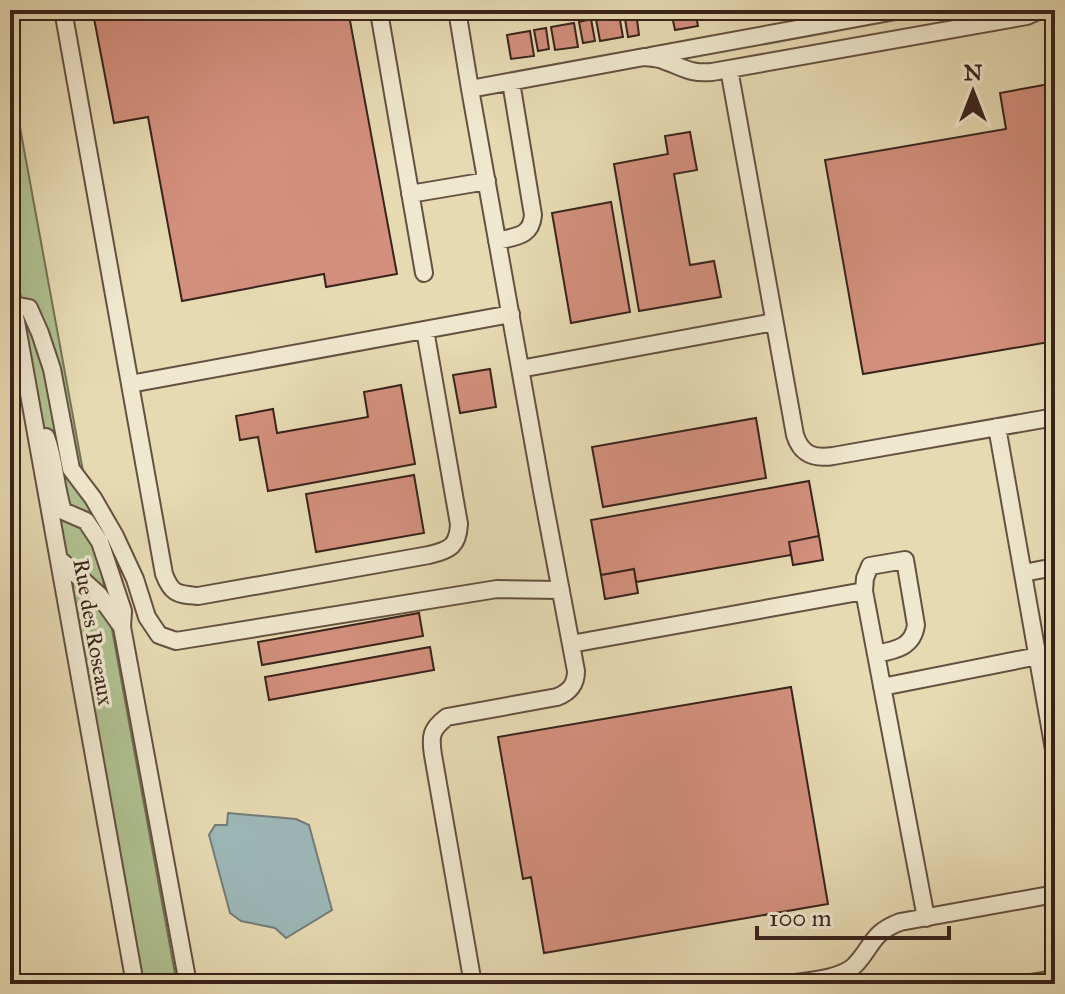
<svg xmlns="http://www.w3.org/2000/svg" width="1065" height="994" viewBox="0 0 1065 994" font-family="'IM FELL Great Primer',serif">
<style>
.grass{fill:#b0c191;stroke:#747256;stroke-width:2}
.water{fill:#9cb8b8;stroke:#747c79;stroke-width:2}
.building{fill:#d28f7d;stroke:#39231b;stroke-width:2}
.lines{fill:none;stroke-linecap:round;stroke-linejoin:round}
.minor-casing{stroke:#645141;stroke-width:20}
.minor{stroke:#efe7ce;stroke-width:16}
.labels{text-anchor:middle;stroke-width:7;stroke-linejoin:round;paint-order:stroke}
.street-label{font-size:22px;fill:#39231b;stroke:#efe7ce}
</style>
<rect width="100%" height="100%" fill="#e6dab3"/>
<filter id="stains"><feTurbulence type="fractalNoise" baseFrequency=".0025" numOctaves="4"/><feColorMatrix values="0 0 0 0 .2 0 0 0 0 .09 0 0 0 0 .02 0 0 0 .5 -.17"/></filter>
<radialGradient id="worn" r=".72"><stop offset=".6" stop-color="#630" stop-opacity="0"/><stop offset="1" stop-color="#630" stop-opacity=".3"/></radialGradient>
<path class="grass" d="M 10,73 L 177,984 L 135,984 L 10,288 Z"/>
<path class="water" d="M 228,813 L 296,819 L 309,825 L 332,910 L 286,938 L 275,928 L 241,921 L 230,913 L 209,835 L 215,825 L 227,825 Z"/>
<path class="building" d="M 112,10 L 348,10 L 397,274 L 326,287 L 324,274 L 182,301 L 148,117 L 114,123 L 93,13 Z
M 501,10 L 543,10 L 502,17 Z
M 676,10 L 695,10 L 698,26 L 675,30 L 671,11 Z
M 703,10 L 733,10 L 704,15 Z
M 636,12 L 639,35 L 628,37 L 624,13 Z
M 619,15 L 623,37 L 600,41 L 596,19 Z
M 591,19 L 595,41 L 583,43 L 579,22 Z
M 574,23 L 578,47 L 555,50 L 551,27 Z
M 546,28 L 549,49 L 538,51 L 534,30 Z
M 530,31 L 534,56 L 511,59 L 507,35 Z
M 1055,83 L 1055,341 L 863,374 L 825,160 L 1006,129 L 1000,93 Z
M 690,132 L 697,170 L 674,174 L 690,265 L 714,261 L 721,297 L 639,311 L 614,164 L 668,154 L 665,136 Z
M 611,202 L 630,312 L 571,323 L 552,213 Z
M 490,369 L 496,407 L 460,413 L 453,375 Z
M 401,385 L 415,464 L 268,491 L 258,437 L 240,440 L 236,416 L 273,409 L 277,433 L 368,417 L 364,392 Z
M 756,418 L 766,478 L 603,507 L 592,447 Z
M 414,475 L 424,533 L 316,552 L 306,494 Z
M 809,481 L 819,536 L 789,542 L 791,555 L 636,582 L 634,569 L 601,575 L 591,520 Z
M 819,536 L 823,560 L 793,565 L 789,542 Z
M 634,569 L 638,593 L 605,599 L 601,575 Z
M 419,613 L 423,636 L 262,665 L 258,642 Z
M 430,647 L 434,670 L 269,700 L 265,677 Z
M 791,687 L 828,904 L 544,953 L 531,877 L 523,879 L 498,737 Z"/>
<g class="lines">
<defs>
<path id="minor" d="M 63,10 L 164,574 C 172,595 178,594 198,596 L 429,555 C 450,550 458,546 459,524 L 425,330
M 390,10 L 379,12 L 424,273
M 457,10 L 470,89 L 644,57 C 651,58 659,58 665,61 C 685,68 690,74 712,72 L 1027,16 L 1040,10
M 650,56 L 901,10
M 729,69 L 795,435 C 801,454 813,459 833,456 L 1055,417
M 470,89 L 542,491 L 576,671 C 576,684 570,692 557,697 L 447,717 C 431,729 430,736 433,755 L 473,984
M 410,194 L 487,181
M 497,241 C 516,236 531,237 533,215 L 511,82
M 10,288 L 135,984
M 13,305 L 29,308 L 40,333 L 52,369 L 71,469 L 93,498 L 115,536 L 135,579 L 147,617 L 159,635 L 176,641 L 497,589 L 561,590
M 520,369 L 774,322
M 130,384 L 511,314
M 997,427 L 1055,755
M 46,437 C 55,460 55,487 63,511 L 86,521 L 100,542 L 123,611 L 122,627
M 59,559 L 99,595 L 122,627 L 188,984
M 1023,573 L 1055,567
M 571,644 L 864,591
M 876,654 C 896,650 913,647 916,625 L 905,560 L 870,566 L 865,578 L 864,591 L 926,918
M 882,687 L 1038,656
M 788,984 C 807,981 842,979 855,965 C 873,946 871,933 900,922 L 1055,894
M 1024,984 L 1055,979"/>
</defs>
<use href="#minor" class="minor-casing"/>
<use href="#minor" class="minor"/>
</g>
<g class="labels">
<g class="street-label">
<text transform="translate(94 632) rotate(80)" y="8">Rue des Roseaux</text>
</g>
</g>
<rect width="1065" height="994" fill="none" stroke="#e6dab3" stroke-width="40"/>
<rect x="12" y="12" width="1041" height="970" fill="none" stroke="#39231b" stroke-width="4"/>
<rect x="20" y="20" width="1025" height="954" fill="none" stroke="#39231b" stroke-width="2"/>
<g transform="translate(973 92)" stroke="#efe7ce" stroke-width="6" paint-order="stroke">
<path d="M0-6L14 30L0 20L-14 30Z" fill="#39231b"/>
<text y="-12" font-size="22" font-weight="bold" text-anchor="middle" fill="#39231b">N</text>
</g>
<path d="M757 926v12h192v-12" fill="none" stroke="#39231b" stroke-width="4"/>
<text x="769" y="926" font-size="24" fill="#39231b" stroke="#efe7ce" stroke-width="6" paint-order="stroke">100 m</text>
<rect width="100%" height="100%" filter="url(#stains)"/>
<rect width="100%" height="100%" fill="url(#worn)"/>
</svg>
